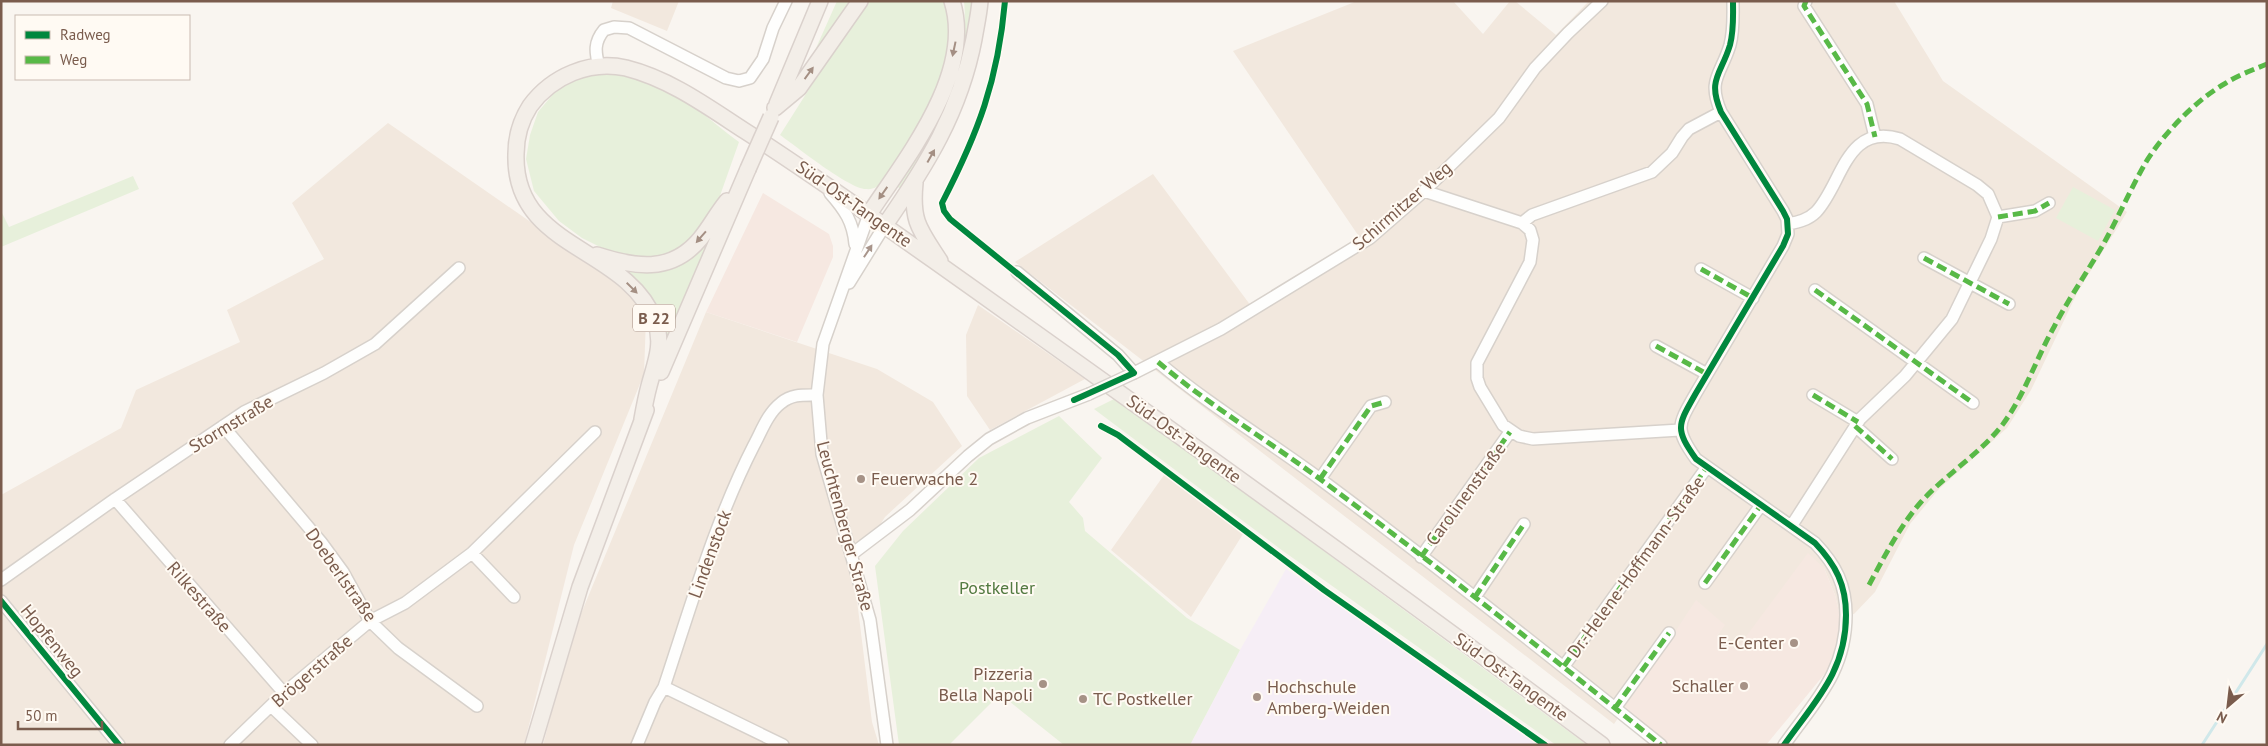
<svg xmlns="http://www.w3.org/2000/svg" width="2268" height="746" viewBox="0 0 2268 746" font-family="'PT Sans',sans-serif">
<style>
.residential{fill:#f2e8de}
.commercial{fill:#f6e8e1}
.education{fill:#f6eef6}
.green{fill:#e7f0db}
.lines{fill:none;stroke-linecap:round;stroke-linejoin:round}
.stream{stroke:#d0e8ea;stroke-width:3}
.minor-casing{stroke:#d7d1cb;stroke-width:14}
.major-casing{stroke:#dad1cc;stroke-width:18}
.minor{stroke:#fefefd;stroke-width:11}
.major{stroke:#f3eee8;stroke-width:15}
.minor-bridge-casing{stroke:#d7d1cb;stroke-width:14;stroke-linecap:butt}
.major-bridge-casing{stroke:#dad1cc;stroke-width:18;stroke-linecap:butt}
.minor-bridge{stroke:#fefefd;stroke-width:11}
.major-bridge{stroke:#f3eee8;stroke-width:15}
.quiet{stroke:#58b947;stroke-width:5;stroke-dasharray:10 5;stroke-linecap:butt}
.cycleway-casing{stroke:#fffaf3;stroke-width:9}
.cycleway{stroke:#00873e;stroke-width:6}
.oneway{fill:#a48f83}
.oneway2{fill:#a8958b}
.poi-dot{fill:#a69286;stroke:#fffaf3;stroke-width:2}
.labels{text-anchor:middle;stroke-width:4;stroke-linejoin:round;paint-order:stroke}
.shield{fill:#fffaf3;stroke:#a28b7f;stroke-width:1}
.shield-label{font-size:16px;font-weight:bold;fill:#7a5c4d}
.street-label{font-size:18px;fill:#7a5c4d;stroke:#fffaf3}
.poi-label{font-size:18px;fill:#7a5c4d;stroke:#fffaf3;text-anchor:start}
.park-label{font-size:18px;fill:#537a41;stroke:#fffaf3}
</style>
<rect width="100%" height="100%" fill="#f9f5f0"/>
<path class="residential" d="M 613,1 L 679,1 L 667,31 L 611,8 Z
M 1357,1 L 1453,1 L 1483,34 L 1510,1 L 1515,1 L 1556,35 L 1589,1 L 1894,1 L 1943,81 L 2127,212 L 2077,293 L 2031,390 L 2007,428 L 1938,490 L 1910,524 L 1875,592 L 1854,614 L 1840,616 L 1835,595 L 1824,568 L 1736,650 L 1717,636 L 1724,625 L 1624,709 L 1614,724 L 1015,262 L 1153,174 L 1251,306 L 1360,238 L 1233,51 Z
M 388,123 L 633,293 L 646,318 L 644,374 L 574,545 L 524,745 L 1,745 L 1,495 L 121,428 L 136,390 L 240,342 L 227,310 L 324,259 L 292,203 Z
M 978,305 L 1085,379 L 990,430 L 967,396 L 966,335 Z
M 706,312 L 877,369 L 933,402 L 962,446 L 885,517 L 853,568 L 872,722 L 879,745 L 543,745 L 571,638 Z
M 1164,475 L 1243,534 L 1191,617 L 1111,550 Z"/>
<path class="commercial" d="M 763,193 L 829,234 L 833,246 L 833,257 L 797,342 L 706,312 Z
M 1808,553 L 1824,568 L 1835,595 L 1840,616 L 1838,643 L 1827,671 L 1766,745 L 1670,745 L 1624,709 L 1696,600 L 1725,625 L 1717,636 L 1736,650 Z"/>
<path class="education" d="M 1286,569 L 1540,745 L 1190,745 L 1240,650 Z"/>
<path class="green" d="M 837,1 L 856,1 L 804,75 Z
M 868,1 L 947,1 L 951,7 L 950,57 L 930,111 L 884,183 C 878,186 873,190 866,189 C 849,189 796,146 780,135 L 849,26 Z
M 964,1 L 974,1 L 963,69 L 936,135 L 901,189 L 896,186 C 935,129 971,73 964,1 Z
M 597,72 C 612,73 628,73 643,78 C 679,90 709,120 739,142 L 716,207 L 689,243 L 671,253 L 644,259 L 621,257 L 602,248 L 582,238 L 559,221 L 534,191 L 526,159 L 530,135 L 538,112 L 554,93 L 576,79 Z
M 133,176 L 139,189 L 1,247 L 1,211 L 9,227 Z
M 2073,187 L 2115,210 L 2098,241 L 2056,218 Z
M 711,238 L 665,351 C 666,305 653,294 618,267 L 694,253 Z
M 1114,399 L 1275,515 L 1587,745 L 1556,745 L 1283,551 L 1094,409 Z
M 1059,416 L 1102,458 L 1069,502 L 1083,518 L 1085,531 L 1187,618 L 1240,650 L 1190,745 L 1064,745 L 1000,694 L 949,745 L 899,745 L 875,566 L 903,531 L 979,458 Z"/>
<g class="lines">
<path class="stream" d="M 2202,745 L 2267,644"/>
<defs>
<path id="minor" d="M 1733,1 C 1733,16 1734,30 1730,45 C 1721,75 1707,79 1721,112 L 1783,211 L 1787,219 L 1788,234 L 1783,246 L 1696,393 C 1678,425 1674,428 1696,459 L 1815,543 C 1836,565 1846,585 1846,615 C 1846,672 1815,701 1784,745
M 1806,1 L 1804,6 L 1867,104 L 1875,137
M 599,66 C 595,52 594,42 604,30 L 614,27 L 629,28 L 726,78 L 739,81 L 750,78 L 763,59 L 773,28 L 786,1
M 1424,191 L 1522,223 L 1532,215 L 1652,172 L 1672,153 L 1682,137 L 1689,129 L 1721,112
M 830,193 C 845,210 853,222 855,244
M 869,214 L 823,344 L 817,395 L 822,454 L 870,620 L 887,745
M 1998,217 L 2035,211 L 2049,203
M 1522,223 L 1530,230 L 1533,240 L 1530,262 L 1477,363 L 1477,378 L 1480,387 L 1503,425 L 1519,436 L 1533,439 L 1680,430
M 1788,224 C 1798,222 1808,220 1816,212 C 1842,185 1846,122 1900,139 L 1977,185 L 1988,194 L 1998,217 L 1991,239 L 1952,319 L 1905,376 L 1860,419 L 1792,525
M 1924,258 L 2009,304
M 1701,269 L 1753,298
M 1017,272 L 1118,355 L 1134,373 L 1221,329 L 1370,238 L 1424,191 L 1499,118 L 1535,68 L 1568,33 L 1602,1
M 849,283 L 885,225
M 1815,290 L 1973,403
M 1656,346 L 1707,374
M 1158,362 C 1209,405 1267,440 1320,479 C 1436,565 1549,655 1661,745
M 1813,395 L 1858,422
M 223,426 L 321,542 L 343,572 L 370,621 L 398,648 L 477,706
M 1855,426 L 1892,459
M 1320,479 L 1371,406 L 1385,402
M 115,499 L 284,693
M 472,553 L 514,597
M 852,554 L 910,510 L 968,456 L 989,439 L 1027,418 L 1089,394
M 1421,557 L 1510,432
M 1,580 L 115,499 L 244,412 L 324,373 L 375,344 L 459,268
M 1705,583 L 1761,505
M 1475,597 L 1524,524
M 1,601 L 119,745
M 1564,666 L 1707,467
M 664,687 L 783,745
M 271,706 L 312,745
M 1615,708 L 1669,633
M 230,745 L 284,693 L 370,621 L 405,603 L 472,553 L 595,432
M 637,745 L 655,702 L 664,687 C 691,606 715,521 754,445 C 762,430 768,413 781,403 C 792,394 803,395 817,395"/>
<path id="major" d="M 777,104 L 820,1
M 775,108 L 799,88 L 860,1
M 915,183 C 911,222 920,230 940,261
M 869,214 C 906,158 975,73 952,1
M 885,225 C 926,166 960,112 974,39 C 976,27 979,14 980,1
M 597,255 C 634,267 671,274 700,239 C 710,227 717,213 727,201
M 661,372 L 748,169
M 642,419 C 644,408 646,397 649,386 C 655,363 664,344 655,321 C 627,246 513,250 516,154 C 516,138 521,120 530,106 C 552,76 590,60 626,68 C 670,79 708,107 745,131 C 809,172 871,216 933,260 C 1157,419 1382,580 1602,745
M 533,745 L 580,587 L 646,410"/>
</defs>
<use href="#minor" class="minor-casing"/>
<use href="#major" class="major-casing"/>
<use href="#minor" class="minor"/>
<use href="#major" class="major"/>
<defs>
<path id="minor-bridge" d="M 1089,394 L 1134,373"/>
<path id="major-bridge" d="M 748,169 L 771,117"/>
</defs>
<use href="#minor-bridge" class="minor-bridge-casing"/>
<use href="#major-bridge" class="major-bridge-casing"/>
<use href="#minor-bridge" class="minor-bridge"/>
<use href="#major-bridge" class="major-bridge"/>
<path class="quiet" d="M 1806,1 L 1804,6 L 1867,104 L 1875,137
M 1998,217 L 2035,211 L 2049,203
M 1924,258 L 2009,304
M 1701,269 L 1753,298
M 1815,290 L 1973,403
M 1656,346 L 1707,374
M 1158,362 C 1209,405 1267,440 1320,479 C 1436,565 1549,655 1661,745
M 1813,395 L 1858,422
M 1855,426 L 1892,459
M 1320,479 L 1371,406 L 1385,402
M 1421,557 L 1510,432
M 1705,583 L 1761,505
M 1869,585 C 1884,557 1900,526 1921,502 C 1946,474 1980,454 2003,424 C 2025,394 2036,359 2054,327 C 2069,298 2088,271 2104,243 C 2119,216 2131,188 2146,162 C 2163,134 2197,99 2226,83 C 2238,75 2253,70 2267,64
M 1475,597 L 1524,524
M 1564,666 L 1707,467
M 1615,708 L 1669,633"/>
<defs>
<path id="cycleway" d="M 1005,1 C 998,81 978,133 942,203 L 944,211 L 950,219 L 1118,355 L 1134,373 L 1074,400
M 1733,1 C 1733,16 1734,30 1730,45 C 1721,75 1707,79 1721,112 L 1783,211 L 1787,219 L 1788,234 L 1783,246 L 1696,393 C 1678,425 1674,428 1696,459 L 1815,543 C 1836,565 1846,585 1846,615 C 1846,672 1815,701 1784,745
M 1101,426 L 1118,435 L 1324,590 L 1545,745
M 1,601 L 119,745"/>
</defs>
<use href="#cycleway" class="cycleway-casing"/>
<use href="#cycleway" class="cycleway"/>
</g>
<defs><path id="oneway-solid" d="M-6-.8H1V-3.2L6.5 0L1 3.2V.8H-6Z" transform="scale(1.25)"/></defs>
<g class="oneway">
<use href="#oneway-solid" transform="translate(954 49) rotate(102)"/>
<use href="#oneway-solid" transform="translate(809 73) rotate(-54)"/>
<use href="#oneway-solid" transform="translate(931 156) rotate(-61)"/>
<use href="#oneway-solid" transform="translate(883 193) rotate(125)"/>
<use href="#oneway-solid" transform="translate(701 237) rotate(131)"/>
<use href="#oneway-solid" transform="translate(632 288) rotate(45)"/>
</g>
<use class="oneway2" href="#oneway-solid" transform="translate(868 251) rotate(-57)"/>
<g class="poi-dot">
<circle cx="861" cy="479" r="5"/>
<circle cx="1794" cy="643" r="5"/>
<circle cx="1043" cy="684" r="5"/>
<circle cx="1744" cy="686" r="5"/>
<circle cx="1257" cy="697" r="5"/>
<circle cx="1083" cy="699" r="5"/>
</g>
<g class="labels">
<rect class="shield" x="633" y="304.5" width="42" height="27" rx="4"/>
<g class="shield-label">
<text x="654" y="324">B 22</text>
</g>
<g class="street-label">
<text transform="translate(854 204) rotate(35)" y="6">Süd-Ost-Tangente</text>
<text transform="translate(1402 206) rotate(-41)" y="6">Schirmitzer Weg</text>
<text transform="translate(231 424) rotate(-31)" y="6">Stormstraße</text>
<text transform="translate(1184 439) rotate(36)" y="6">Süd-Ost-Tangente</text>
<text transform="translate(1466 494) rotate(-54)" y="6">Carolinenstraße</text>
<text transform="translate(845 526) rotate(75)" y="6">Leuchtenberger Straße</text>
<text transform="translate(710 554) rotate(-70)" y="6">Lindenstock</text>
<text transform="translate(1636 567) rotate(-54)" y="6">Dr.-Helene-Hoffmann-Straße</text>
<text transform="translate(341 575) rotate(55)" y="6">Doeberlstraße</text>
<text transform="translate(199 597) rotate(49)" y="6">Rilkestraße</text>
<text transform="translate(52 641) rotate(51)" y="6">Hopfenweg</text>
<text transform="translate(312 671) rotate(-41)" y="6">Brögerstraße</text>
<text transform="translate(1511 677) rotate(36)" y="6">Süd-Ost-Tangente</text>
</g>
<g class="poi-label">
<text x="871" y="485">Feuerwache 2</text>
<text x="1784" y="649" text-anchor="end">E-Center</text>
<text x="1033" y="680" text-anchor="end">Pizzeria<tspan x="1033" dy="21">Bella Napoli</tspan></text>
<text x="1734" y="692" text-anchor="end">Schaller</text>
<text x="1267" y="693">Hochschule<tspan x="1267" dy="21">Amberg-Weiden</tspan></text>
<text x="1093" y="705">TC Postkeller</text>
</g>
<g class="park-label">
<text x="997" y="594">Postkeller</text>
</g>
</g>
<rect width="2268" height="746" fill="none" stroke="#7a5c4d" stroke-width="5"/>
<rect x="15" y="15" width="175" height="65" fill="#fffaf3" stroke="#cabbb1"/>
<rect x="25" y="31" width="25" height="8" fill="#00873e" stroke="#cabbb1"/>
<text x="60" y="40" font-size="15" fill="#7a5c4d">Radweg</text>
<rect x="25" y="56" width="25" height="8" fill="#58b947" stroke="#cabbb1"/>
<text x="60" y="65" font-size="15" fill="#7a5c4d">Weg</text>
<g transform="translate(2228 706) rotate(208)" stroke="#fffaf3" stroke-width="4" paint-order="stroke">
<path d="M0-4L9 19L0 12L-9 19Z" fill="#7a5c4d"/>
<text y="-8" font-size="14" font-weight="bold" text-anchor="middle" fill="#7a5c4d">N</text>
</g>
<path d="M18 721v8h84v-8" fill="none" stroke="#7a5c4d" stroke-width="2.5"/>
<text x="25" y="721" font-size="15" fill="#7a5c4d" stroke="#fffaf3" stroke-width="4" paint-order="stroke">50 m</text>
</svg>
